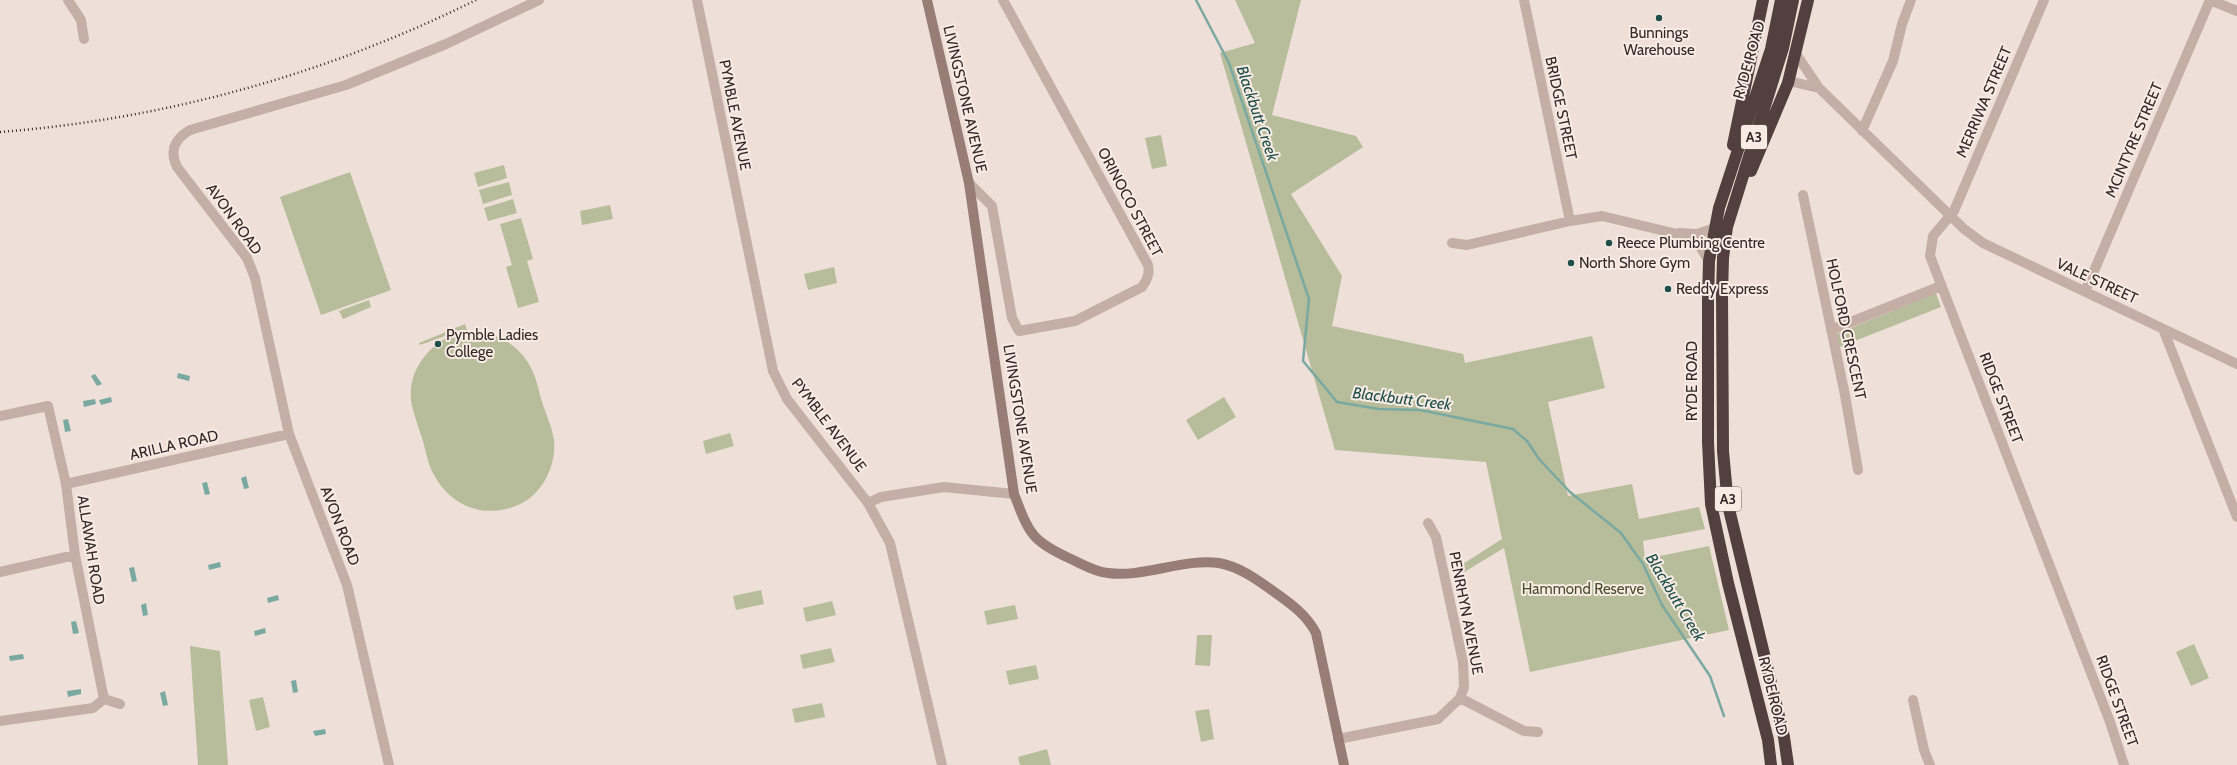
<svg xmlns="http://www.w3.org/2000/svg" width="2237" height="765" viewBox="0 0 2237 765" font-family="Cabin,sans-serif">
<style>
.green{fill:#b7bc9a}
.water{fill:#7aa9a2}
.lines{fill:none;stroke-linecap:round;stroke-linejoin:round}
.stream{stroke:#7aa9a2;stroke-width:2.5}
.street{stroke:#c5aea6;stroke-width:10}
.secondary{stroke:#987d77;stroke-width:10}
.highway{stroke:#52403e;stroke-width:12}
.rail{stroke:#322826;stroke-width:2.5;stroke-dasharray:1 3;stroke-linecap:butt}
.poi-dot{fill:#1f4f4a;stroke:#f7ebe4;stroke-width:1.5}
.labels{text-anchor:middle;stroke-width:4;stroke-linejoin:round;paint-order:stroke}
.shield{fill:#f7ebe4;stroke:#6d625f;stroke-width:1}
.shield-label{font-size:14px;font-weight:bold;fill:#322826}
.poi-label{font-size:15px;fill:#322826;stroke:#f7ebe4;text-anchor:start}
.street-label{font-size:15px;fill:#322826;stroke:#f7ebe4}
.park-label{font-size:15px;fill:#484e2c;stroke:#f7ebe4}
.water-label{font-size:16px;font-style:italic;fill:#1f4f4a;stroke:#f7ebe4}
</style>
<rect width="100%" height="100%" fill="#eee0d8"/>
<path class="green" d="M 1235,0 L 1301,0 L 1272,115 L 1356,136 L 1363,147 L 1291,194 L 1342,276 L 1332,326 L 1463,354 L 1465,363 L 1592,336 L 1605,388 L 1548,402 L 1568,496 L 1632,484 L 1639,519 L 1699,507 L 1705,529 L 1643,541 L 1645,559 L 1709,546 L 1729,630 L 1530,672 L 1504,548 L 1456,577 L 1455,569 L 1502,539 L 1486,462 L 1335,450 L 1220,53 L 1255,43 Z
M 1161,135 L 1167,166 L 1152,169 L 1145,138 Z
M 504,165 L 507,178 L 478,187 L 474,173 Z
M 350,172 L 391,290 L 321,315 L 280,197 Z
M 509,182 L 512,195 L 483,204 L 479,190 Z
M 513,199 L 517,213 L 488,221 L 484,208 Z
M 610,205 L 613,219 L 582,225 L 580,211 Z
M 521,218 L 533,259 L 527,261 L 539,302 L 518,308 L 506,267 L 512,265 L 500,224 Z
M 834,267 L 837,283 L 808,290 L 804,274 Z
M 1936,293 L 1941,307 L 1837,348 L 1834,335 Z
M 369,300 L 371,307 L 343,319 L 339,311 Z
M 465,324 L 467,330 L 460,333 C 490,327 520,343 532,370 C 537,380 539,392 542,402 C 546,414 552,427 554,440 C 557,467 540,499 513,507 C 481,518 450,505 434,475 C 428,465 426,452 423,441 C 419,429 415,418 412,406 C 405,373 428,344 457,333 L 456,332 L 420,345 L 419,343 Z
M 1224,397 L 1236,417 L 1198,440 L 1186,420 Z
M 730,433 L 734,446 L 706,454 L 703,441 Z
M 761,590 L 764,604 L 736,610 L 733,596 Z
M 832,601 L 836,615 L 806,622 L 803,608 Z
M 1015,605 L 1018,619 L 987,625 L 984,611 Z
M 1197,635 L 1212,635 L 1210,666 L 1195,665 Z
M 2194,644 L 2209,678 L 2191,686 L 2176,652 Z
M 190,646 L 220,651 L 228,765 L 198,765 Z
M 831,648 L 835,662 L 803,669 L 800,655 Z
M 1036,665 L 1039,679 L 1009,685 L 1006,671 Z
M 263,697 L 270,727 L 256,731 L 249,700 Z
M 822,703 L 825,717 L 795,723 L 792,709 Z
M 1209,709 L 1214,739 L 1201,742 L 1195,711 Z
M 1047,749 L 1051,765 L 1020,765 L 1018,757 Z"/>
<path class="water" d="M 178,373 L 190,376 L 189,381 L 177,378 Z
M 95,374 L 102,384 L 97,386 L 91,376 Z
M 111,397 L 112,402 L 101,405 L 99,400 Z
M 95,399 L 96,404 L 84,407 L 83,401 Z
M 68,419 L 71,431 L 65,432 L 63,420 Z
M 246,476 L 249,488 L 244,489 L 241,478 Z
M 207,482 L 210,494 L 205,495 L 202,483 Z
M 220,562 L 221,567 L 209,570 L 208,565 Z
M 134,567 L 137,581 L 132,582 L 129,568 Z
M 278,595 L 279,600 L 268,603 L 267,598 Z
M 146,603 L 148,615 L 143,616 L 141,605 Z
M 76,621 L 79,633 L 73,634 L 71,622 Z
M 265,628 L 266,633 L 255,636 L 254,631 Z
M 23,654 L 24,659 L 10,661 L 9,656 Z
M 296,680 L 298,692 L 293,693 L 291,681 Z
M 81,689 L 81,694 L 68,697 L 67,691 Z
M 165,691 L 168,705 L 163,706 L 160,693 Z
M 325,729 L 326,734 L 315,736 L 313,731 Z"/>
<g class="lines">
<path class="stream" d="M 1196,0 L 1229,63 L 1309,299 L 1303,361 L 1337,402 L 1379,409 L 1420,410 L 1513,429 L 1527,441 L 1539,459 L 1570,492 L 1621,533 L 1643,564 L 1662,605 L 1710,676 L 1724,716"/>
<path class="street" d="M 68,0 L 81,20 L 84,39
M 697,0 L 773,371 L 787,399 L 868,503 L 890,543 L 942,765
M 1524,0 L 1570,221
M 2044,0 L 1954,211 L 1933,236 L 1930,256 L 2110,722 L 2124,765
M 1796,54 L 1819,88 L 1964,229 L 1983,243 L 2237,364
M 1788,83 L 1793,82 L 1819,88
M 1862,131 L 1893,61 L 1902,24 L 1911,0
M 969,183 L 992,206 L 1012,318 L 1019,331 L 1075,321 L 1142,287 C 1147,280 1150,274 1148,265 L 1003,0
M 1803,195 L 1845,395 L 1858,470
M 1679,233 L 1697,234 L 1715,228
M 1452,243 L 1467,245 L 1570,221 L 1602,216 L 1673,233 L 1699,245 L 1709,261
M 2085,292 L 2210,0 L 2237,11
M 2163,329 L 2237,517
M 1831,330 L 1941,286
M 0,416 L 48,406 L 66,484 L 75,555 L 104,699
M 66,484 L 289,434
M 868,503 L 881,497 L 944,487 L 1014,494
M 0,572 L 75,555
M 1460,698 L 1524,731 L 1538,732
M 104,699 L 120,704
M 1913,700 L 1924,750 L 1930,765
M 0,721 L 93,708 L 104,699
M 1338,739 L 1438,719 L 1460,698 L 1464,687 L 1463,662 L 1436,537 L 1428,523
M 389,765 L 347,585 L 289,434 L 255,278 L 247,258 L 177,167 C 169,150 175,139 190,130 L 346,85 L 446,44 L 539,0"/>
<path class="secondary" d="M 927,0 L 969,183 L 1014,494 C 1029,533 1031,541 1071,559 C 1082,564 1095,572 1108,573 C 1143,578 1184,558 1219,563 C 1240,567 1256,579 1273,591 C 1290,603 1306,614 1316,633 L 1344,765"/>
<path class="highway" d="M 1733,145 L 1763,0
M 1751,171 L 1788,83 L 1808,0
M 1771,765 L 1768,740 L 1728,583 L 1711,504 L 1708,442 L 1708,301 L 1709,261 L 1719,208 L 1771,49 L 1781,0
M 1788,765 L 1784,737 L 1728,505 L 1723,451 L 1722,294 L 1723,258 L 1727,227 L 1783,48 L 1793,0"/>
<path class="rail" d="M 0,132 C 166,119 327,74 476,0"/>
</g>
<g class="poi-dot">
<circle cx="1659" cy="18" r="4"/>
<circle cx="1609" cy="243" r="4"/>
<circle cx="1571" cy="263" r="4"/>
<circle cx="1668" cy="289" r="4"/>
<circle cx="438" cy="344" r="4"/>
</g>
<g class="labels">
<g class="shield">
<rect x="1741" y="125" width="26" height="24" rx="3"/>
<rect x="1715" y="487" width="26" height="24" rx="3"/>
</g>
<g class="shield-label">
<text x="1754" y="142">A3</text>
<text x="1728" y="504">A3</text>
</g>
<g class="poi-label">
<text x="1659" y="38" text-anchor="middle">Bunnings<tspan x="1659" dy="17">Warehouse</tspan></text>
<text x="1617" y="248">Reece Plumbing Centre</text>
<text x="1579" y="268">North Shore Gym</text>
<text x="1676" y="294">Reddy Express</text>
<text x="446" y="340">Pymble Ladies<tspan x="446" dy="17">College</tspan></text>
</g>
<g class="street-label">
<text transform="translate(1749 60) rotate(-74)" y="5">RYDE ROAD</text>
<text transform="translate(965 99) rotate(77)" y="5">LIVINGSTONE AVENUE</text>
<text transform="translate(1984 102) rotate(-67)" y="5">MERRIWA STREET</text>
<text transform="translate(1561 108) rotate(78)" y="5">BRIDGE STREET</text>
<text transform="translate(735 115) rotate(79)" y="5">PYMBLE AVENUE</text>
<text transform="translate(2134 140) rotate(-67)" y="5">MCINTYRE STREET</text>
<text transform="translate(1130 202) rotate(62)" y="5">ORINOCO STREET</text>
<text transform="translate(234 219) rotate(54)" y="5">AVON ROAD</text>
<text transform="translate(2097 281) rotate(25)" y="5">VALE STREET</text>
<text transform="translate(1846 329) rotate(78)" y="5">HOLFORD CRESCENT</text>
<text transform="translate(1692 381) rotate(-90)" y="5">RYDE ROAD</text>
<text transform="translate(2001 398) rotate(69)" y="5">RIDGE STREET</text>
<text transform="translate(1020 419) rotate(81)" y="5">LIVINGSTONE AVENUE</text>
<text transform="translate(829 425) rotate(53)" y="5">PYMBLE AVENUE</text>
<text transform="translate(174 445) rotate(-13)" y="5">ARILLA ROAD</text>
<text transform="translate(340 526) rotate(69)" y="5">AVON ROAD</text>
<text transform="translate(91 550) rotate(81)" y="5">ALLAWAH ROAD</text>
<text transform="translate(1466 613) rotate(79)" y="5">PENRHYN AVENUE</text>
<text transform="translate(1773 696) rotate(76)" y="5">RYDE ROAD</text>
<text transform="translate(2117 701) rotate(70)" y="5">RIDGE STREET</text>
</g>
<g class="park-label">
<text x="1583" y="594">Hammond Reserve</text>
</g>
<g class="water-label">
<text transform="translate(1258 113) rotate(71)" y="6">Blackbutt Creek</text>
<text transform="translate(1402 398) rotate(7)" y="6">Blackbutt Creek</text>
<text transform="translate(1676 597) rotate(59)" y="6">Blackbutt Creek</text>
</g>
</g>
</svg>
